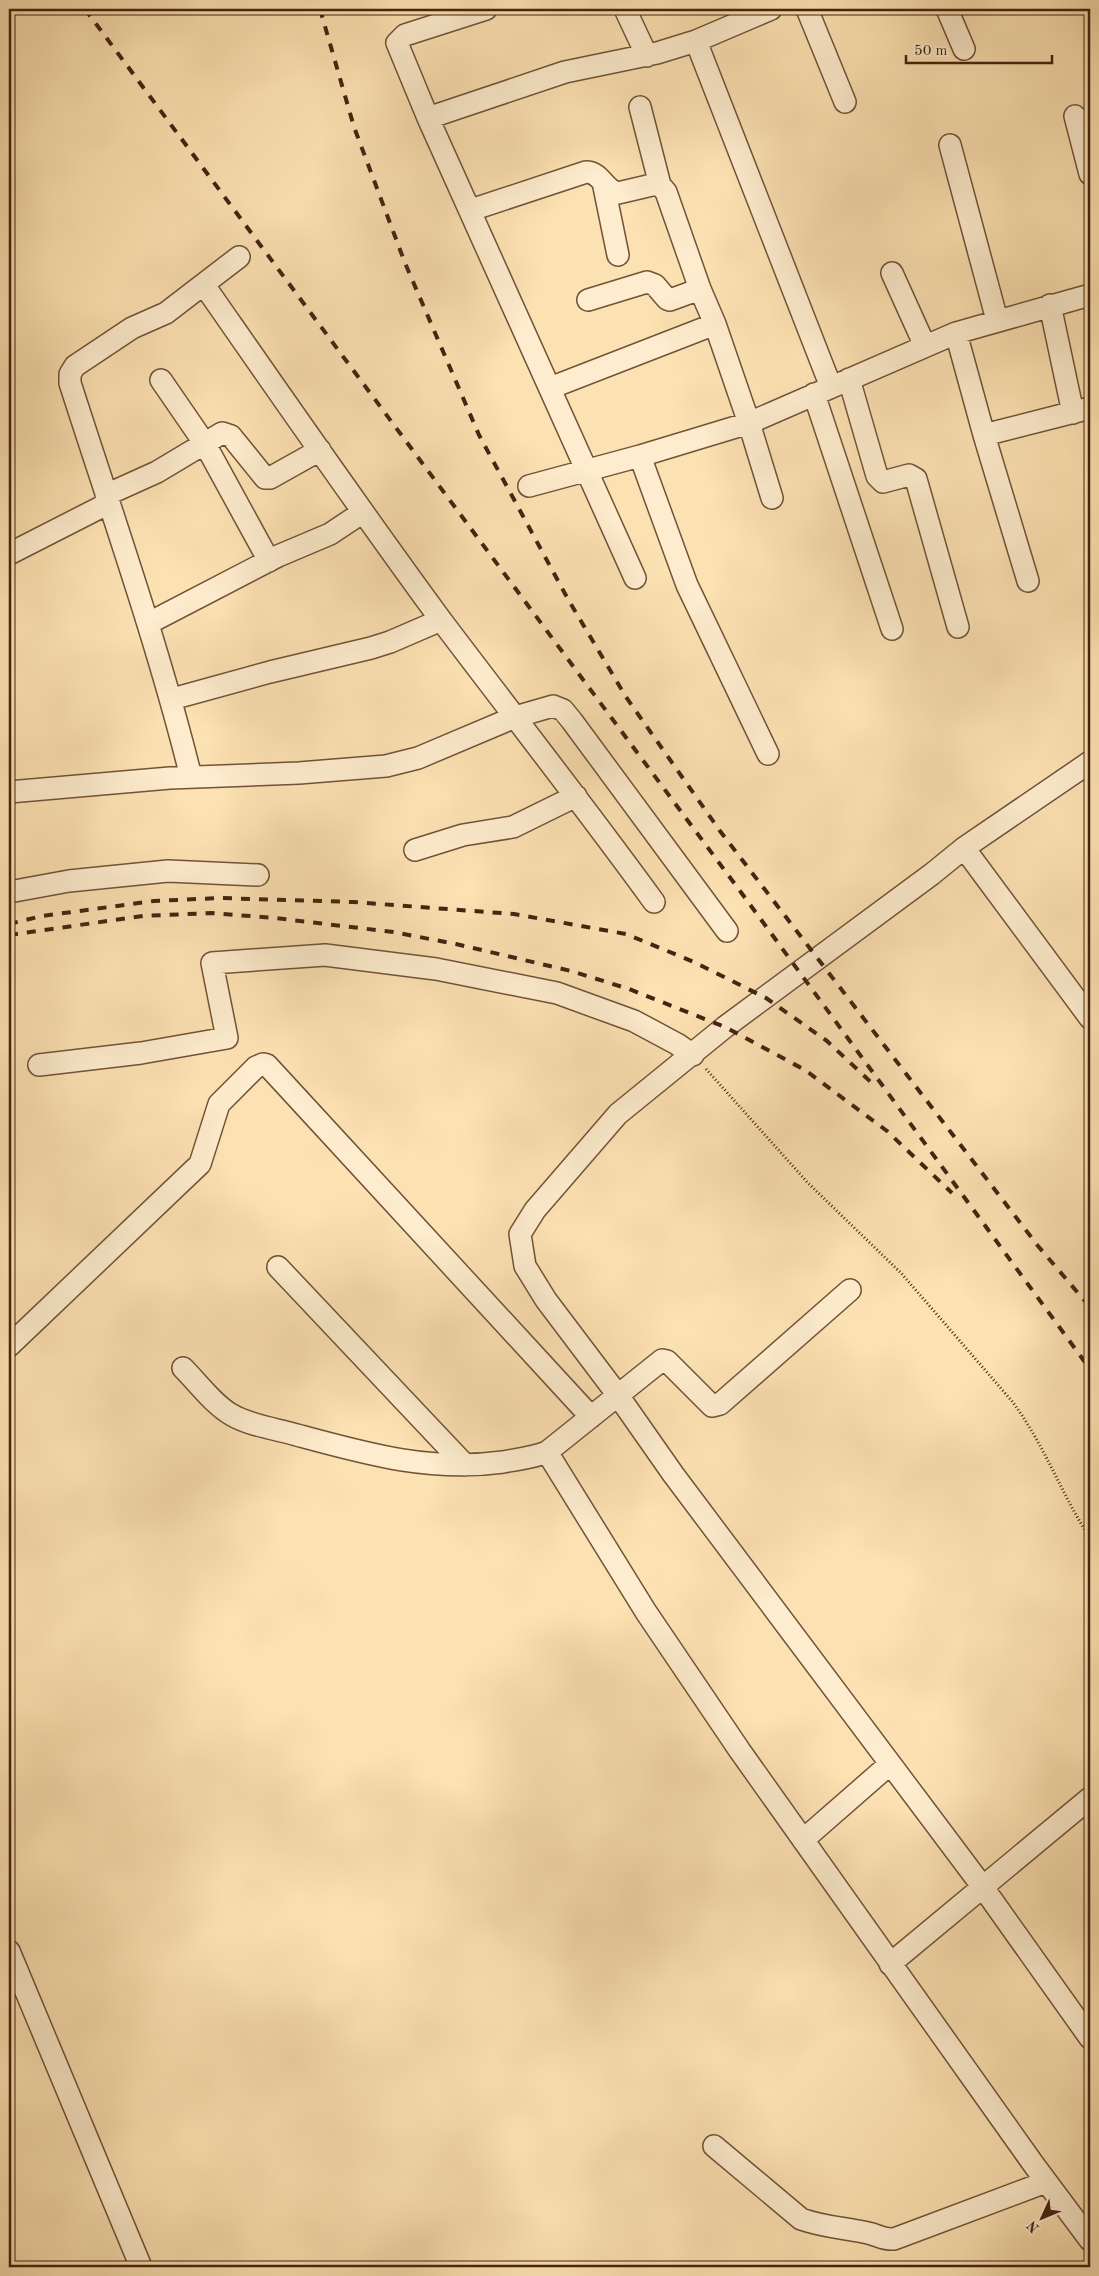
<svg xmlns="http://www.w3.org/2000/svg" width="1099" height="2276" viewBox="0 0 1099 2276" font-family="'Old Standard TT',serif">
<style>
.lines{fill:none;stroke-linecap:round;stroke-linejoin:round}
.minor-casing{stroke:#725238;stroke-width:24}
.path{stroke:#442310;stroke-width:3;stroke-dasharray:1 2.5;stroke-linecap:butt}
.minor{stroke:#fdeccd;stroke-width:21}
.rail{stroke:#442310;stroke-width:4;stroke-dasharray:9 9;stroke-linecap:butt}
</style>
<rect width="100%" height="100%" fill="#fce1b2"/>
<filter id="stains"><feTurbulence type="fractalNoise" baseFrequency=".004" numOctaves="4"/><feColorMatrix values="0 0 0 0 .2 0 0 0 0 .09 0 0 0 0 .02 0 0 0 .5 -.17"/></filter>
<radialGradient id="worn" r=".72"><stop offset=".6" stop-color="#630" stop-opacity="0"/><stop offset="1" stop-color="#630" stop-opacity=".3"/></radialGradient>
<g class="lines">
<defs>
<path id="minor" d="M 625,9 L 647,56
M 807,9 L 845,102
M 947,9 L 964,49
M 696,41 L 831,387
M 640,107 L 660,185
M 1075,116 L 1090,174
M 428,118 L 397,43 L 405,35 L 486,9
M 950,145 L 997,320
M 603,182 L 618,255
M 471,210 L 586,172 C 601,172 604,190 618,193 L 652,185 L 660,185 L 666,192 L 700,289 L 715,324 L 749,423 L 772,498
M 892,273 L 925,346
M 204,285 C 282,397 360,510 441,620 C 512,714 585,807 654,902
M 588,300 L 647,282 L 655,285 L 667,299 L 670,300 L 700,289
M 1050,305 L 1073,413
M 956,333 L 984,435 L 1028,581
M 849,379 L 877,476 L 883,482 L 909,475 L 916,479 L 958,627
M 161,380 L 205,444 L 269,561
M 550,388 L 715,324
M 814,394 L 892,629
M 984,435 L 1090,408
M 640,456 L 687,585 L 768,754
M 529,486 L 640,456 L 749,423 L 956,333 L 1090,295
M 106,495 L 157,472 L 222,433 L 231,436 L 265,478 L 270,478 L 320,450
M 9,554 L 109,503
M 635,578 L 428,118 L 565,72 L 657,53 L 696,41 L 771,9
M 149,623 L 278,556 L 330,534 L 363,512
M 172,699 L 270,672 L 371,648 L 390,642 L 441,620
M 1090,762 L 964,848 L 932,874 L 725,1027 L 618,1114 L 535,1210 L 520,1234 L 525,1266 L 546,1300 L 617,1394 L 673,1474 L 982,1886 L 1090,2038
M 191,777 C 158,644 112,514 70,383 L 70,374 L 75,366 L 132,328 L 166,313 L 239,257
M 9,792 L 170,778 L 299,773 L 386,766 L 418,758 L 515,717 L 553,706 L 563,710 L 572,721 L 727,931
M 964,848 L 1090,1018
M 415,850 L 463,835 L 513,827 L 576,796
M 9,892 L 69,881 L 168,871 L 258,875
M 39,1065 L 141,1053 L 227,1038 L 212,963 L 325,955 L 436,969 L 557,993 L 634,1021 L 677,1044 L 693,1055
M 278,1267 L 465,1465
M 9,1346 L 200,1164 L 219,1104 L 256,1067 L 263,1064 L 267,1065 L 591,1417
M 183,1368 C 198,1383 214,1405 232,1415 C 251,1426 277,1429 297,1435 C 367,1454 430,1472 503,1462 C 518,1459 532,1458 547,1452 L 662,1360 L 667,1361 L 712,1406 L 720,1404 L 850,1290
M 547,1452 L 646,1612 L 740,1751 L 1034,2165 L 1090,2240
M 803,1840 L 890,1764
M 9,1951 L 141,2267
M 890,1964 L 1090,1798
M 714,2146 L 801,2219 C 823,2227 845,2228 868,2233 C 878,2235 883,2240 894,2239 L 1046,2182"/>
</defs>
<use href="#minor" class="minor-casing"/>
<path class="path" d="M 706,1069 L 808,1183 L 901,1273 L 1011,1400 C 1044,1443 1061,1494 1090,1538"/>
<use href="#minor" class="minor"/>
<path class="rail" d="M 85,9 L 743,895 L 1090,1369
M 320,9 L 354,127 L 405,263 L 479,435 L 569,601 L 626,697 L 720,831 L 1038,1246 L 1090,1307
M 9,924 L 42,916 L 154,901 L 220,898 L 353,902 L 514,914 L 626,934 L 694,962 L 766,998 L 827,1041 L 875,1086
M 9,935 L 143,916 L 211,913 L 275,918 L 393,932 L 456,944 L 571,971 L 629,989 L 725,1027 L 805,1070 L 887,1131 L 952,1193"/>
</g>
<rect width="1099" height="2276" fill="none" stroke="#fce1b2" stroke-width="30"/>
<rect x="10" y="10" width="1079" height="2256" fill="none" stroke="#442310" stroke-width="2.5"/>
<rect x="15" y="15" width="1069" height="2246" fill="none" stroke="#442310"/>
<g transform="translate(1042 2218) rotate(226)" stroke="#fdeccd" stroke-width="4" paint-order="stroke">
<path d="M0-4L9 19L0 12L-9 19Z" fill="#442310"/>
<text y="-8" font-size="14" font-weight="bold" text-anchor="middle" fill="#442310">N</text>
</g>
<path d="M906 55v8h146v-8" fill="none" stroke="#442310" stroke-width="2.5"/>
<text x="914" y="55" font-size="15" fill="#442310" stroke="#fdeccd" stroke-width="4" paint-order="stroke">50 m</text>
<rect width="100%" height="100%" filter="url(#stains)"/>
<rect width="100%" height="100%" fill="url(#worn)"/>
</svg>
